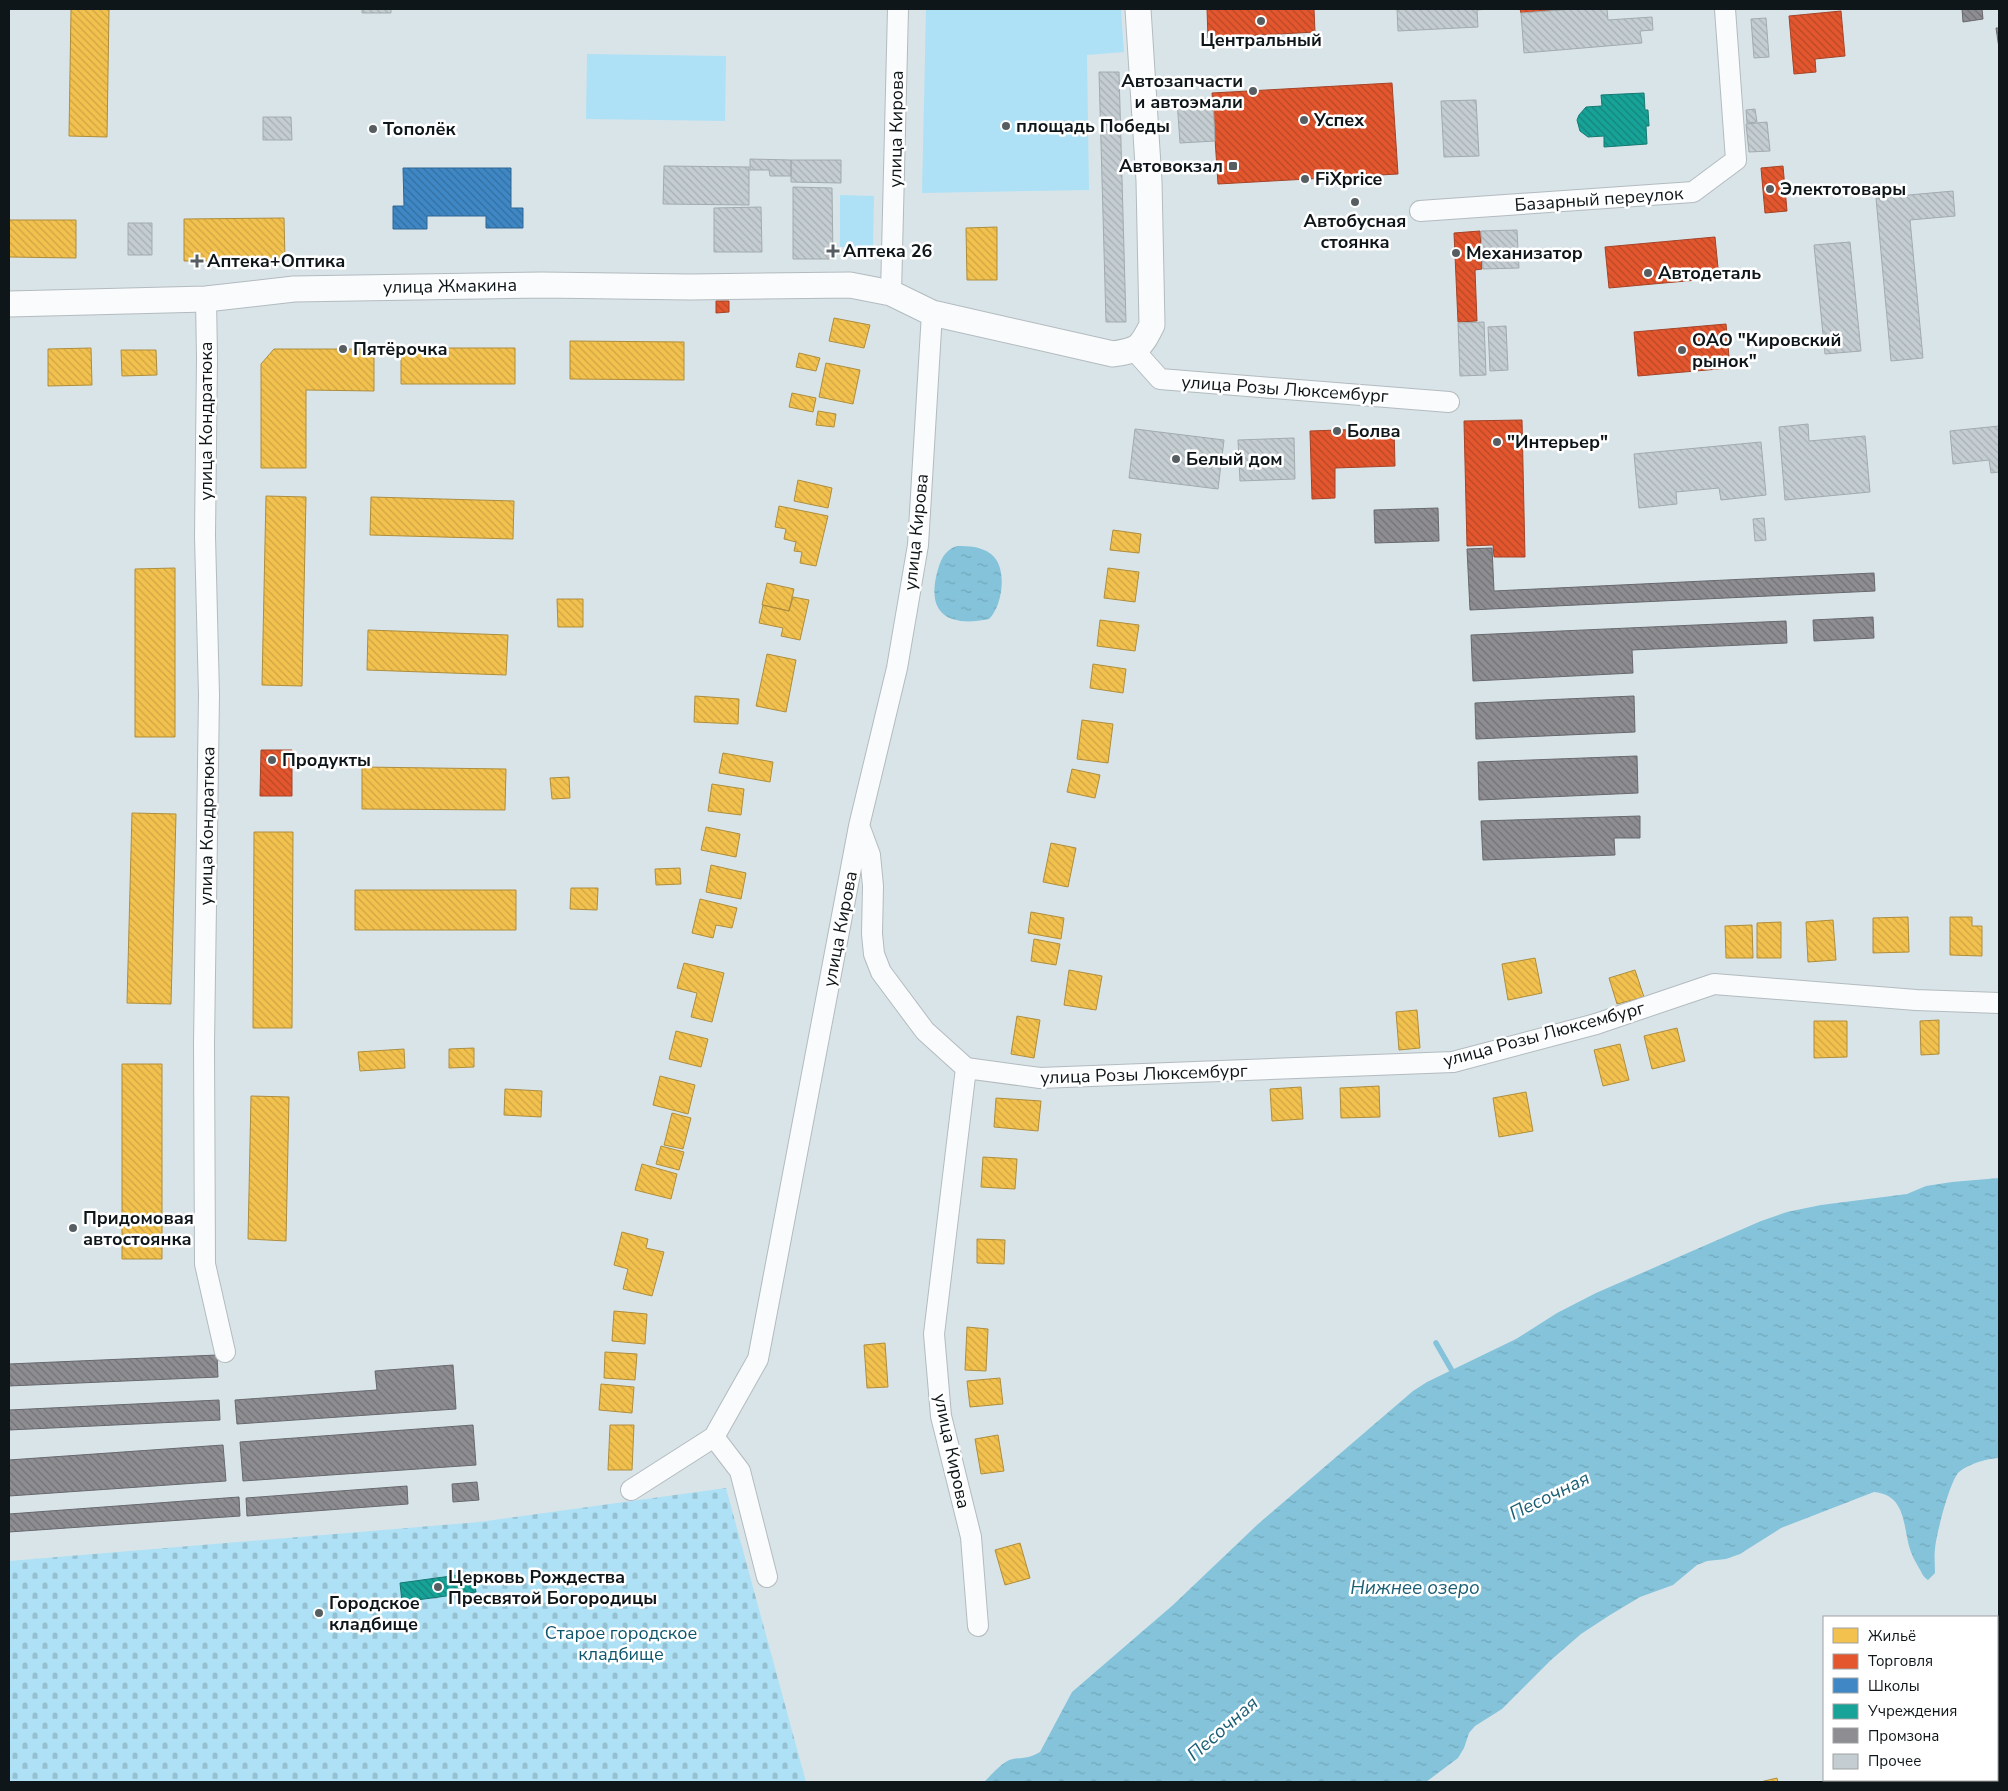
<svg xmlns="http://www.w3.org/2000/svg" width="2008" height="1791" viewBox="0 0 2008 1791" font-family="'Nunito Sans',sans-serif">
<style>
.green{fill:#aee1f5}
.cemetery{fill:url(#cemetery-stones)}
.water{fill:url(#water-ripples)}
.homes{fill:url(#homes-back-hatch);stroke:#ae8e3e}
.shops{fill:url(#shops-back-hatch);stroke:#a44428}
.schools{fill:url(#schools-back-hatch);stroke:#316691}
.public{fill:url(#public-back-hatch);stroke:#157972}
.industry{fill:url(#industry-back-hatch);stroke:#67696e}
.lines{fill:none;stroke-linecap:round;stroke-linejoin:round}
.stream{stroke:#84c3da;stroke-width:5.5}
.building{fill:url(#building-back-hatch);stroke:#a2abaf}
.minor-casing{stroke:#b3bbbf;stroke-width:22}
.tertiary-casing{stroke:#b3bbbf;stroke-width:27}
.minor{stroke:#f9fbfc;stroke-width:20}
.tertiary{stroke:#f9fbfc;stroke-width:25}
.poi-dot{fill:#565e62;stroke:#fff;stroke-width:2}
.labels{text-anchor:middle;stroke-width:5;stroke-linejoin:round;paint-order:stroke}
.poi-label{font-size:18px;font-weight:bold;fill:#0f1619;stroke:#fff;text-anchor:start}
.street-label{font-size:18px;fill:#0f1619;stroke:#fff}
.park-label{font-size:18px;fill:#0e566c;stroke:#fff}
.water-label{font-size:19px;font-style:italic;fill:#1b5f75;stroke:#fff}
</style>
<defs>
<pattern id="cemetery-stones" width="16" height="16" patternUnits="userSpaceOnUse" patternTransform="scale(1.25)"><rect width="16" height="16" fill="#aee1f5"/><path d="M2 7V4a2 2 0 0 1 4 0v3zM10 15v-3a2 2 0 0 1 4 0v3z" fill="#94c0d1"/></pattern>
<pattern id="water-ripples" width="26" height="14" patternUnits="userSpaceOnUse" patternTransform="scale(1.25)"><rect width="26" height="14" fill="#84c3da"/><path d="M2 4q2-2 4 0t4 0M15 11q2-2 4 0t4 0" fill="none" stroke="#71a7ba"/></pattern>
<pattern id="homes-back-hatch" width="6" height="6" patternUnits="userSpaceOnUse" patternTransform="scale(1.25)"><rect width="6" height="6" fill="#f2c14e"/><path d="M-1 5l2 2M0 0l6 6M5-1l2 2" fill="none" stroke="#cea544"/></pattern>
<pattern id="shops-back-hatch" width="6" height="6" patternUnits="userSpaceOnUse" patternTransform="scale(1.25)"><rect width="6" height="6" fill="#e4572e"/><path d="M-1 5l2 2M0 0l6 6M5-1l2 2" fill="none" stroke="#b74726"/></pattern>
<pattern id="schools-back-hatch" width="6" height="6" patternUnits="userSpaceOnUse" patternTransform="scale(1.25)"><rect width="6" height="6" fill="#3f88c5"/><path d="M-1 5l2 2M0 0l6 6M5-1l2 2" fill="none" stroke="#336e9f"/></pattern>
<pattern id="public-back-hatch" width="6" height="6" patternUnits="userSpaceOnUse" patternTransform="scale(1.25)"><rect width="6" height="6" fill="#17a398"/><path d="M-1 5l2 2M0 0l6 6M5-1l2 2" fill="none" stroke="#13847b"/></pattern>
<pattern id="industry-back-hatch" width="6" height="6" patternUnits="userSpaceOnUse" patternTransform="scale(1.25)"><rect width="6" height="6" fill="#8d8d92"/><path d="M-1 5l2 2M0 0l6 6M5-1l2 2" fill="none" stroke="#727276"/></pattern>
<pattern id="building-back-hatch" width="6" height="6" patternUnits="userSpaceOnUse" patternTransform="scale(1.25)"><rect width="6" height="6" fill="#c4cdd1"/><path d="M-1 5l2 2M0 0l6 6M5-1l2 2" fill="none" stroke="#a7afb3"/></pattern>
</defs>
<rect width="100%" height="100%" fill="#d9e4e9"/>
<path class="green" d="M 926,9 L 1121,9 L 1124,52 L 1087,55 L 1089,190 L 922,193 Z
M 587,54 L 726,56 L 725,121 L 586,119 Z
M 840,195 L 874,196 L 873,248 L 840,247 Z"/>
<path class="cemetery" d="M 726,1488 L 806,1782 L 9,1782 L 9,1561 L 479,1522 Z"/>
<path class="water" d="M 957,546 C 969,546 980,546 991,554 C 1008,567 1003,605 989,619 C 951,627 926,616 937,573 C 940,561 944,550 957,546 Z
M 1999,1178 L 1999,1458 C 1986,1459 1970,1463 1959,1472 C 1950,1480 1936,1535 1935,1549 C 1934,1557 1935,1565 1935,1573 L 1928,1580 C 1923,1577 1922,1573 1919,1568 C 1915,1561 1911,1554 1909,1546 C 1903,1523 1905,1495 1874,1492 L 1781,1528 L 1740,1554 L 1726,1559 L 1707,1561 L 1697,1565 L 1673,1585 L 1640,1597 L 1610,1615 L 1581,1634 L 1551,1660 L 1502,1709 L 1475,1726 L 1469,1733 L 1464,1748 L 1458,1758 L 1426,1782 L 984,1782 C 992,1775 1002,1761 1013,1759 C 1025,1757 1028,1759 1040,1752 L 1072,1692 L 1173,1605 L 1257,1525 L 1413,1391 L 1427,1382 L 1516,1339 L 1557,1313 L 1596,1293 L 1761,1221 L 1787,1212 L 1821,1205 L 1907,1194 L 1926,1186 L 1952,1182 Z"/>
<path class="homes" d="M 71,9 L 109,9 L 107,137 L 69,136 Z
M 284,218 L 285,260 L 184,261 L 184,219 Z
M 9,220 L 76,220 L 76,258 L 9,257 Z
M 997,227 L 997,280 L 967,280 L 966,228 Z
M 834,318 L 870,325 L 864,348 L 829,341 Z
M 570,341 L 684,342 L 684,380 L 570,379 Z
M 91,348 L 92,385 L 48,386 L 48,349 Z
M 401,348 L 515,348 L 515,384 L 401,384 Z
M 274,349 L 374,349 L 374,391 L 306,390 L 306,468 L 261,468 L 261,364 Z
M 121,350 L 156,350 L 157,375 L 122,376 Z
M 799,353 L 820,358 L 816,371 L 796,367 Z
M 826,363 L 860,370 L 853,404 L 819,397 Z
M 792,393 L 816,398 L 813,412 L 789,407 Z
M 818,411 L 836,414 L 834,427 L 816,425 Z
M 798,480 L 832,488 L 828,508 L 794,501 Z
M 266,496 L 306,497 L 302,686 L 262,685 Z
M 371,497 L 514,501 L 513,539 L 370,535 Z
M 779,506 L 828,516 L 816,566 L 800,563 L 802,552 L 794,551 L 796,542 L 784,539 L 786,529 L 775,527 Z
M 1113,530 L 1141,534 L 1139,553 L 1110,550 Z
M 175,568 L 175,737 L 135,737 L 135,569 Z
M 1108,568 L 1139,572 L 1135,602 L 1104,598 Z
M 767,583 L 794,589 L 789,611 L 762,605 Z
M 793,597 L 809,600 L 800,640 L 781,636 L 783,628 L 759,623 L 763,605 L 789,611 Z
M 557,599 L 583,599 L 583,627 L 558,627 Z
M 1100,620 L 1139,625 L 1135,651 L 1097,646 Z
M 368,630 L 508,635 L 506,675 L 367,670 Z
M 767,654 L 796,660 L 786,712 L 756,706 Z
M 1093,664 L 1126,669 L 1123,693 L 1090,688 Z
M 695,696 L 739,699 L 738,724 L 694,722 Z
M 1082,720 L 1113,724 L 1108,763 L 1077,759 Z
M 723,753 L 773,762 L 770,782 L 719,773 Z
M 362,767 L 506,769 L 505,810 L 362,809 Z
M 1072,769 L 1100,775 L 1095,798 L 1067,792 Z
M 569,777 L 570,798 L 552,799 L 550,778 Z
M 712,784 L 744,789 L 741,815 L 708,811 Z
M 132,813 L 176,814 L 171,1004 L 127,1003 Z
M 706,827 L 740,834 L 736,857 L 701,850 Z
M 254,832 L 293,832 L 292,1028 L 253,1028 Z
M 1051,843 L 1076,848 L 1068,887 L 1043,882 Z
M 711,865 L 746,873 L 741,899 L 706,892 Z
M 680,868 L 681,884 L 656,885 L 655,869 Z
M 571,888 L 598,888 L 597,910 L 570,909 Z
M 355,890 L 516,890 L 516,930 L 355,930 Z
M 700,899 L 737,908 L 732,928 L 716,925 L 713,938 L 692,933 Z
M 1031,912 L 1064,918 L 1061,939 L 1028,933 Z
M 1908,917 L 1909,952 L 1873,953 L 1873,918 Z
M 1950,917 L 1972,917 L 1972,926 L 1982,926 L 1982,956 L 1950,955 Z
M 1833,920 L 1836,960 L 1808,962 L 1806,922 Z
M 1781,922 L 1781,958 L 1757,958 L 1757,923 Z
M 1752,925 L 1753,958 L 1726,958 L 1725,926 Z
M 1034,939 L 1060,944 L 1056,965 L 1031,961 Z
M 1535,958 L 1542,993 L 1508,1000 L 1502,964 Z
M 684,963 L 724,973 L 712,1022 L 691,1017 L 697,993 L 677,988 Z
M 1069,970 L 1102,976 L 1096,1010 L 1064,1005 Z
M 1635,970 L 1644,997 L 1617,1004 L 1609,978 Z
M 1417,1010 L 1420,1048 L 1399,1050 L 1396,1012 Z
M 1017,1016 L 1040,1020 L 1034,1058 L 1011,1054 Z
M 1939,1020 L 1939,1054 L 1921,1055 L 1920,1021 Z
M 1814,1021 L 1847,1021 L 1847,1057 L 1814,1058 Z
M 1677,1028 L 1685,1061 L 1652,1069 L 1644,1036 Z
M 676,1031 L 708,1039 L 701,1067 L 669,1059 Z
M 1620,1044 L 1629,1080 L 1603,1086 L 1594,1050 Z
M 474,1048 L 474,1067 L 449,1068 L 449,1049 Z
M 404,1049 L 405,1068 L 360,1071 L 358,1052 Z
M 122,1064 L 162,1064 L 162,1259 L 122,1259 Z
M 660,1076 L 695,1085 L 688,1114 L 653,1105 Z
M 1379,1086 L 1380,1117 L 1341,1118 L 1340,1088 Z
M 1301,1087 L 1303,1119 L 1272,1121 L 1270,1089 Z
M 505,1089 L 542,1091 L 541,1117 L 504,1115 Z
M 1526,1092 L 1533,1131 L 1499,1137 L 1493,1098 Z
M 251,1096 L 289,1097 L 286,1241 L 248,1239 Z
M 996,1098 L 1041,1101 L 1038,1131 L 994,1127 Z
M 672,1113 L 691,1118 L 683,1149 L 664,1145 Z
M 661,1146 L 684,1152 L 679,1170 L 656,1164 Z
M 983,1157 L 1017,1159 L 1015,1189 L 981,1187 Z
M 642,1164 L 677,1174 L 671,1199 L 635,1190 Z
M 622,1232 L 648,1239 L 646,1248 L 664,1252 L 652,1296 L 623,1289 L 628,1269 L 614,1265 Z
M 977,1239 L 1005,1240 L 1004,1264 L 977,1263 Z
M 614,1311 L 647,1314 L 645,1344 L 612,1341 Z
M 967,1327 L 988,1329 L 986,1371 L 965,1370 Z
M 885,1343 L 888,1387 L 867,1388 L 864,1345 Z
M 605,1352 L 637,1354 L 635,1380 L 604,1378 Z
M 1000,1378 L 1003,1404 L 970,1407 L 967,1381 Z
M 601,1384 L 634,1387 L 632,1413 L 599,1410 Z
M 610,1425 L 634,1425 L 632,1470 L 608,1470 Z
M 998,1435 L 1004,1471 L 981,1474 L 975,1439 Z
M 1020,1543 L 1030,1578 L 1005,1585 L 995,1550 Z
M 1777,1778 L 1778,1782 L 1760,1782 Z"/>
<path class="shops" d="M 1207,9 L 1314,9 L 1315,32 L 1208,38 Z
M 1520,9 L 1574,9 L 1521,13 Z
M 1841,11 L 1845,56 L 1815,59 L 1816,72 L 1794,74 L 1789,16 Z
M 1392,83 L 1398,174 L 1218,184 L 1212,93 Z
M 1783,166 L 1787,211 L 1765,213 L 1761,168 Z
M 1480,231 L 1482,269 L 1475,270 L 1477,321 L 1458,322 L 1454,233 Z
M 1715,237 L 1719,278 L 1609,288 L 1605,247 Z
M 716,301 L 729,301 L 729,312 L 716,313 Z
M 1726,324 L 1730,368 L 1638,376 L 1634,332 Z
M 1522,420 L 1525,557 L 1494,557 L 1493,545 L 1467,546 L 1464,421 Z
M 1394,428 L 1395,466 L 1335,468 L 1335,498 L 1312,499 L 1310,431 Z
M 261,750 L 292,750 L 292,796 L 260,796 Z"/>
<path class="schools" d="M 403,168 L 511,168 L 511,208 L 523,208 L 523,228 L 486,228 L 486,216 L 427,216 L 427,229 L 393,229 L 393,206 L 404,206 Z"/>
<path class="public" d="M 1644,93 L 1645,110 L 1648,110 L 1649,126 L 1646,126 L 1647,144 L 1604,147 L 1604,136 L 1588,137 L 1580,131 L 1577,120 L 1579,115 L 1586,107 L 1602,106 L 1601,95 Z
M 473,1573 L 476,1592 L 402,1602 L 400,1583 Z"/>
<path class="industry" d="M 1962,9 L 1982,9 L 1983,19 L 1963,22 Z
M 1996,28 L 1999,28 L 1999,48 Z
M 1438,508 L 1439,541 L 1375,543 L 1374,510 Z
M 1492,548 L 1494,591 L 1874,573 L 1875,591 L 1470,610 L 1467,549 Z
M 1873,617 L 1874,638 L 1814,641 L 1813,620 Z
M 1786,621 L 1787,643 L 1632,650 L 1633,673 L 1473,681 L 1471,635 Z
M 1634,696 L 1635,732 L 1476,739 L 1475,703 Z
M 1637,756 L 1638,793 L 1479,800 L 1478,762 Z
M 1640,816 L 1640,838 L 1614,838 L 1615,855 L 1483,860 L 1481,821 Z
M 217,1355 L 218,1377 L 9,1386 L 9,1364 Z
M 453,1365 L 456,1409 L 237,1424 L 235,1400 L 377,1390 L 375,1371 Z
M 219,1400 L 220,1420 L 9,1430 L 9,1410 Z
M 473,1425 L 476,1465 L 243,1481 L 240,1442 Z
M 223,1445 L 226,1481 L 9,1496 L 9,1460 Z
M 477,1482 L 479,1500 L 453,1502 L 452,1484 Z
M 407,1486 L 408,1504 L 247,1516 L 246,1498 Z
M 239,1497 L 240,1516 L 9,1532 L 9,1514 Z"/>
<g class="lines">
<path class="stream" d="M 1436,1343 L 1455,1376"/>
</g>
<path class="building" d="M 362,9 L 391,9 L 391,13 L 362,13 Z
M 1397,9 L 1490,9 L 1477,10 L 1478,27 L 1398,31 Z
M 1574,9 L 1607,9 L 1608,20 L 1652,17 L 1653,30 L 1640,31 L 1642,43 L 1524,53 L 1521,13 Z
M 1766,18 L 1769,57 L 1754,58 L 1751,19 Z
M 1099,72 L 1119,72 L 1126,322 L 1106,322 Z
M 1213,98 L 1215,141 L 1180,143 L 1177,100 Z
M 1476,100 L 1479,156 L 1444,157 L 1441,101 Z
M 1755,109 L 1757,122 L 1747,123 L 1746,110 Z
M 263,117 L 291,117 L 292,140 L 263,140 Z
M 1767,122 L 1770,151 L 1749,152 L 1746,124 Z
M 750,159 L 791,160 L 791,176 L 770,176 L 769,170 L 750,170 Z
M 791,160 L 841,160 L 841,183 L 791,182 Z
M 664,166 L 749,167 L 749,205 L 663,204 Z
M 793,187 L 832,188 L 833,259 L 793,259 Z
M 1953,191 L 1955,216 L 1910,220 L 1923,358 L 1891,361 L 1876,198 Z
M 761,207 L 762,252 L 714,252 L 714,208 Z
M 128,223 L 152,223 L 152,255 L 128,255 Z
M 1517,230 L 1519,268 L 1483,269 L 1481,231 Z
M 1850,242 L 1861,351 L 1825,354 L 1814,245 Z
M 1484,322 L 1486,375 L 1460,376 L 1458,323 Z
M 1506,326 L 1508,370 L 1490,371 L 1488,327 Z
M 1808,424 L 1809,441 L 1865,436 L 1870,492 L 1785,500 L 1779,427 Z
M 1999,426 L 1999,472 L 1991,473 L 1989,460 L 1953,464 L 1950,431 Z
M 1135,429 L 1224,440 L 1218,489 L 1129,478 Z
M 1294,438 L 1295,479 L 1240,481 L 1238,440 Z
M 1761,442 L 1766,495 L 1721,500 L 1719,488 L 1676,492 L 1677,504 L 1639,508 L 1634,454 Z
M 1764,518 L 1766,540 L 1755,541 L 1753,519 Z"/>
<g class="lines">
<defs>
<path id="minor" d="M 1420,211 L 1693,192 L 1736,160 L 1725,9
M 891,293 L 898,9
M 206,299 L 207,358 L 205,536 L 209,695 L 204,1044 L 205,1264 L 225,1352
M 1134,350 L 1160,379 L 1449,402
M 860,828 L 870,855 L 873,886 L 872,934 L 874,954 L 881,972 L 925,1031 L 966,1068
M 966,1068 L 1040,1078 L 1453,1062 L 1596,1024 L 1714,984 L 1916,1000 L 1999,1003
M 966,1068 L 934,1334 L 941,1416 L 971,1537 L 978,1626
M 714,1437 L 740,1471 L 767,1577
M 631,1490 L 714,1437 L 758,1359 L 859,826 L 897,668 L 918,545 L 932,313
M 1997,1770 L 1999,1770
M 1965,1782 L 1971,1780"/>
<path id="tertiary" d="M 9,304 L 206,299 L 294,289 L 542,285 L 690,287 L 850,285 L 891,293 L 932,313 L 1113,354 C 1138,350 1140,349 1152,325 L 1149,181 L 1138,9"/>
</defs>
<use href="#minor" class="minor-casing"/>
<use href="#tertiary" class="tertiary-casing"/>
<use href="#minor" class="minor"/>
<use href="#tertiary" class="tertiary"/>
</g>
<g class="poi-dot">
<circle cx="1261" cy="21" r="5"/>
<circle cx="1253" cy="91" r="5"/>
<circle cx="1304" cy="120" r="5"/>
<circle cx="1006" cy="126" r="5"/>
<circle cx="373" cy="129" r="5"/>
<rect x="1228" y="161" width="10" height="10" rx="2.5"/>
<circle cx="1305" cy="179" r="5"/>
<circle cx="1770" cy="189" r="5"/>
<circle cx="1355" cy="202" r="5"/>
<path d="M830.5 243.5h5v5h5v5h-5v5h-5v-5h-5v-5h5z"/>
<circle cx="1456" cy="253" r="5"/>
<path d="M194.5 253.5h5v5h5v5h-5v5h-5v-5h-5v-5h5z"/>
<circle cx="1648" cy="273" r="5"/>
<circle cx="343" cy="349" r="5"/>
<circle cx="1682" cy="350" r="5"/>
<circle cx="1337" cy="431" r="5"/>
<circle cx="1497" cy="442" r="5"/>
<circle cx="1176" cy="459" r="5"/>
<circle cx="272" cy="760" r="5"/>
<circle cx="73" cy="1228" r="5"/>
<circle cx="438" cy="1587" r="5"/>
<circle cx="319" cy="1613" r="5"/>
</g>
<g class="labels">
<g class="poi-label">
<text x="1261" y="46" text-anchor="middle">Центральный</text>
<text x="1243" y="87" text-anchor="end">Автозапчасти<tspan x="1243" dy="21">и автоэмали</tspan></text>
<text x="1314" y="126">Успех</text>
<text x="1016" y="132">площадь Победы</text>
<text x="383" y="135">Тополёк</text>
<text x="1223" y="172" text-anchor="end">Автовокзал</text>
<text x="1315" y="185">FiXprice</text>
<text x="1780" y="195">Электотовары</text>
<text x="1355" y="227" text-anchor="middle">Автобусная<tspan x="1355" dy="21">стоянка</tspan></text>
<text x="843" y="257">Аптека 26</text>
<text x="1466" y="259">Механизатор</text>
<text x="207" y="267">Аптека+Оптика</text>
<text x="1658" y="279">Автодеталь</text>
<text x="1692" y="346">ОАО "Кировский<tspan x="1692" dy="21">рынок"</tspan></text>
<text x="353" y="355">Пятёрочка</text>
<text x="1347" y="437">Болва</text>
<text x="1507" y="448">"Интерьер"</text>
<text x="1186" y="465">Белый дом</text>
<text x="282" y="766">Продукты</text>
<text x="83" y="1224">Придомовая<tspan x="83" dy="21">автостоянка</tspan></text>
<text x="448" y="1583">Церковь Рождества<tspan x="448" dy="21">Пресвятой Богородицы</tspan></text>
<text x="329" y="1609">Городское<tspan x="329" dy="21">кладбище</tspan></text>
</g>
<g class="street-label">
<text transform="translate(896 129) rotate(-89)" y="6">улица Кирова</text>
<text transform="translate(1599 199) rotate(-4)" y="6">Базарный переулок</text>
<text transform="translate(450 286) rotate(-1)" y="6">улица Жмакина</text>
<text transform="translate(1285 389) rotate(4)" y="6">улица Розы Люксембург</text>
<text transform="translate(206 421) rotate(-90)" y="6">улица Кондратюка</text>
<text transform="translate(916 532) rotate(-84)" y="6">улица Кирова</text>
<text transform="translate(207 826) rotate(-89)" y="6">улица Кондратюка</text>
<text transform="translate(840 929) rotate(-79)" y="6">улица Кирова</text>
<text transform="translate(1544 1034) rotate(-15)" y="6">улица Розы Люксембург</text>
<text transform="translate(1144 1074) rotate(-2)" y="6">улица Розы Люксембург</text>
<text transform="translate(952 1451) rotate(78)" y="6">улица Кирова</text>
</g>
<g class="park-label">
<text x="621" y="1639">Старое городское<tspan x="621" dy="21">кладбище</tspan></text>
</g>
<g class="water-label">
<text transform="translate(1549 1495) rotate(-26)" y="7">Песочная</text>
<text x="1415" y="1594">Нижнее озеро</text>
<text transform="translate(1222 1728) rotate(-41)" y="7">Песочная</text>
</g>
</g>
<rect width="2008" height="1791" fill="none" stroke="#0f1619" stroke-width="20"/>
<rect x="1823" y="1616" width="175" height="165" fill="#ffffff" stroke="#9fa2a3"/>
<rect x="1833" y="1628" width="25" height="15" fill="#f2c14e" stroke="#9fa2a3"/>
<text x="1868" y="1641" font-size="15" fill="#0f1619">Жильё</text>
<rect x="1833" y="1654" width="25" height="15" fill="#e4572e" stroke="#9fa2a3"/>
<text x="1868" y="1666" font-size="15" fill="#0f1619">Торговля</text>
<rect x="1833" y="1678" width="25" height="15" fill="#3f88c5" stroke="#9fa2a3"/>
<text x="1868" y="1691" font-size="15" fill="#0f1619">Школы</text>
<rect x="1833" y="1704" width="25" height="15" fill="#17a398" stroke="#9fa2a3"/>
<text x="1868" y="1716" font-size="15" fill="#0f1619">Учреждения</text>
<rect x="1833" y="1728" width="25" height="15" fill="#8d8d92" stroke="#9fa2a3"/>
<text x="1868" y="1741" font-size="15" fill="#0f1619">Промзона</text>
<rect x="1833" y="1754" width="25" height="15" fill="#c4cdd1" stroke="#9fa2a3"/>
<text x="1868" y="1766" font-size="15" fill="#0f1619">Прочее</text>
</svg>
